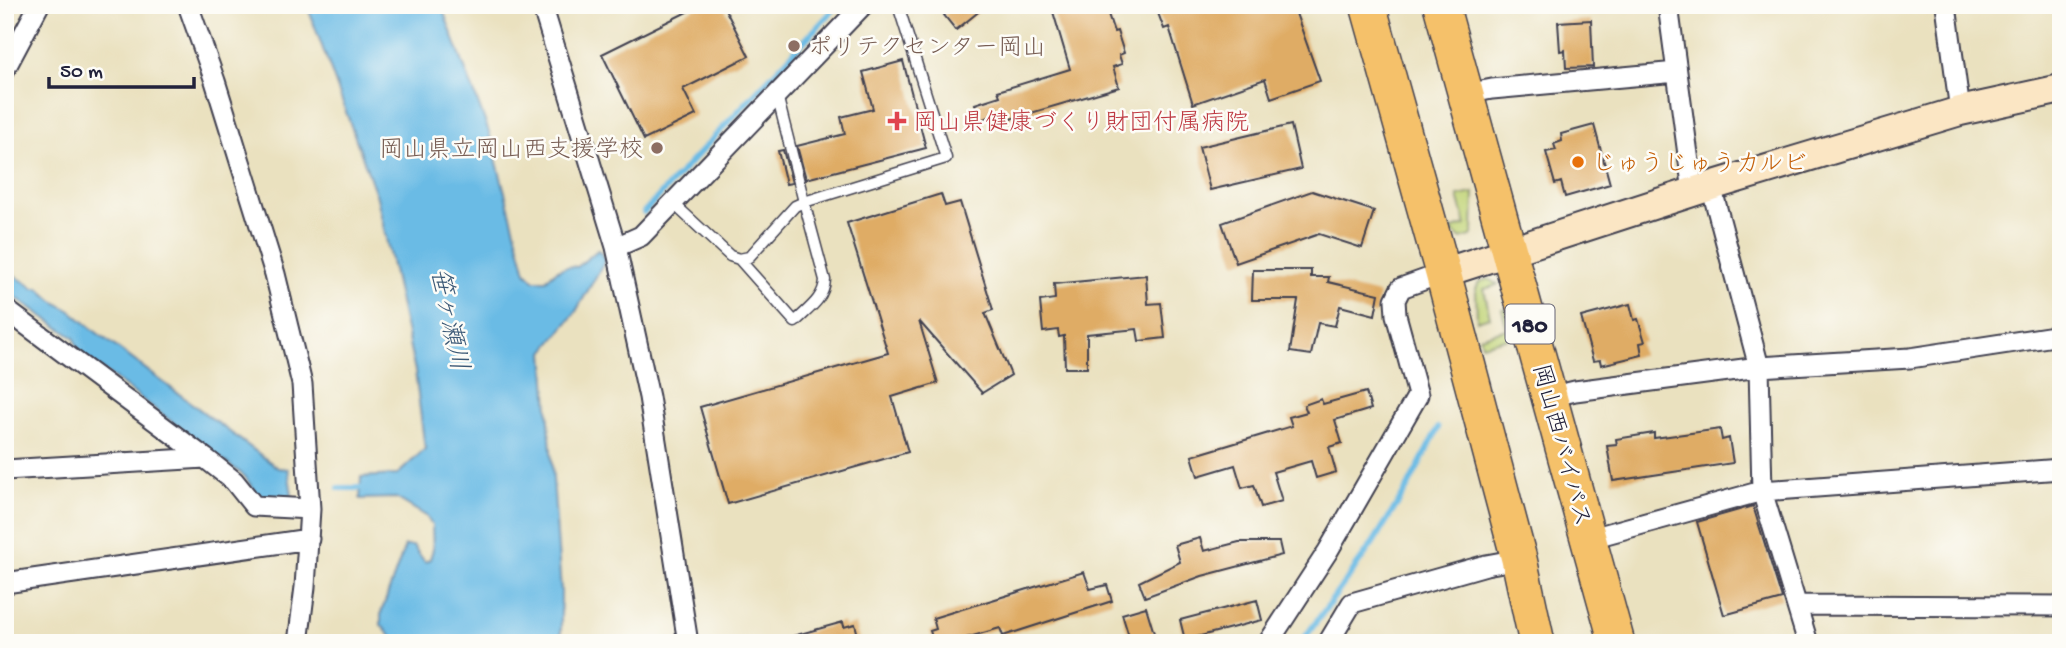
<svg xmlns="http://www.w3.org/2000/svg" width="2066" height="648" viewBox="0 0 2066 648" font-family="'Gochi Hand','Klee One',sans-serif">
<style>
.green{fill:#c1d477;stroke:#727b59;stroke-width:2}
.water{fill:#6abbe5;stroke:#466e90;stroke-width:2}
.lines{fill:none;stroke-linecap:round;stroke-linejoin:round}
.stream{stroke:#6abbe5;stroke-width:6}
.building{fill:#dfac65}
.lane-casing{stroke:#403f4f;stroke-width:13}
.street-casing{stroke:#403f4f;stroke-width:23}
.secondary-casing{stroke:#403f4f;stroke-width:32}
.highway-casing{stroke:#403f4f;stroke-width:38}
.lane{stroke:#fff;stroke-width:10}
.street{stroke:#fff;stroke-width:19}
.secondary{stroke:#fbe6c4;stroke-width:28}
.highway{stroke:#f5c16b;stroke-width:35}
.education-dot{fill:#8d6e63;stroke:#fdfcf7;stroke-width:2.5}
.health-dot{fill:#e0444e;stroke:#fdfcf7;stroke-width:2.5}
.food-dot{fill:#e8710a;stroke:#fdfcf7;stroke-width:2.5}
.labels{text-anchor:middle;stroke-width:5;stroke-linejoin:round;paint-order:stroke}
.shield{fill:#fdfcf7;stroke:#646373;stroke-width:2}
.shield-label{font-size:23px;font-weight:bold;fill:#22223b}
.education-label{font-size:24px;fill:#785e54;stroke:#fdfcf7;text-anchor:start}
.health-label{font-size:24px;fill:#be3a42;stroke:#fdfcf7;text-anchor:start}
.food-label{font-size:24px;fill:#c56008;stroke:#fdfcf7;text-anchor:start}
.street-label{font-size:24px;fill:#22223b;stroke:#fdfcf7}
.water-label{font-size:26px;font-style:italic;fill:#3b5876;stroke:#fdfcf7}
</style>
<rect width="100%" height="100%" fill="#fdfcf7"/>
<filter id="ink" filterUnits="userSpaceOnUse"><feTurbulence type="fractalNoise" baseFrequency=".0143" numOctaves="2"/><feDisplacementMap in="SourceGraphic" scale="14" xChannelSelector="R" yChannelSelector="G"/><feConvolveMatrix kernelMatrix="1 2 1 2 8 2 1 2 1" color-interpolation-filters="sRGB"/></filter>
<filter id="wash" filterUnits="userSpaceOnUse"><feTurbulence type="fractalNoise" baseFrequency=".00686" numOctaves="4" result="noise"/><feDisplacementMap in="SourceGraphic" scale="28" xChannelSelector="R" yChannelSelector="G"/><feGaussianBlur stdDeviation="1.57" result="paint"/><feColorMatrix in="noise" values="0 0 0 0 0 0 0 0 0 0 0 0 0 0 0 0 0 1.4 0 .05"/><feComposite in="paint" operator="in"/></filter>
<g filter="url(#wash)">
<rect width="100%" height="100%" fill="#eae1bf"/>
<path class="green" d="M 1474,193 L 1473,232 L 1471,236 L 1461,239 L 1450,230 L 1466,225 L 1458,196 Z
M 1488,279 L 1498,285 L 1484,289 L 1490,317 L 1477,321 L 1476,289 L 1479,282 Z
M 1513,307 L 1520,335 L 1482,345 L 1480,337 L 1507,329 L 1502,309 Z"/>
<path class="water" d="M 307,5 L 441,5 L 489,132 L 526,272 L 534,280 L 546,280 C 556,270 563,265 577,267 L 598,250 L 606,259 L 575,313 L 544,352 L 561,591 L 561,643 L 397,643 L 381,625 L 381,613 L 405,546 L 413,546 L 425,562 L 430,559 L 433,549 L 432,525 L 426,516 L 396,498 L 360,499 L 361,477 L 397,475 L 425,449 L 415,371 L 377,197 Z
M 5,269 C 14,277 24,280 33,288 L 39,288 L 52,300 L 71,311 L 96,332 L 278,468 L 288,469 L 292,495 L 285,503 L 259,502 L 259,495 L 243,475 L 79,352 L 74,338 L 5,290 Z"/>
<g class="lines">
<path class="stream" d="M 644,212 L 838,5
M 339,488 L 366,488
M 1301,643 L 1373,543 L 1408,487 L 1438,428"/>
</g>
<g id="blocks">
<path class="building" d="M 701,5 L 723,5 L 749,56 L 683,89 L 696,115 L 644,140 L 602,54 Z
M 955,5 L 987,5 L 956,30 L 944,15 Z
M 1051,5 L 1105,5 L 1114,32 L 1117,31 L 1124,53 L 1119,55 L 1122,64 L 1113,67 L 1119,87 L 1007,120 L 1005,112 L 980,120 L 975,104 L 1000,96 L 998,91 L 1070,69 Z
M 1155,5 L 1293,5 L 1320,81 L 1271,98 L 1265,79 L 1193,104 L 1169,27 L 1164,29 Z
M 1591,20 L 1593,67 L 1566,68 L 1565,50 L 1560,51 L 1558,22 Z
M 903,61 L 926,148 L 806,179 L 797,146 L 845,134 L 841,117 L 873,109 L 863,72 Z
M 1291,125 L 1301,169 L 1210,190 L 1199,147 Z
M 1594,125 L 1610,184 L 1565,197 L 1561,182 L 1555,184 L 1546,152 L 1556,150 L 1554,144 L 1562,141 L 1561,134 Z
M 783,150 L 792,183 L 786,184 L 778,151 Z
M 1312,191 L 1374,211 L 1362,248 L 1319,234 L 1236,263 L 1222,223 Z
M 941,194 L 945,206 L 960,202 L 993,310 L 985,313 L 1011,375 L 982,393 L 919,321 L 938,383 L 892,397 L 908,452 L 728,504 L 700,407 L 888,353 L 847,223 Z
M 1253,270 L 1311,270 L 1311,277 L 1329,277 L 1328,282 L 1379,294 L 1375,315 L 1340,306 L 1335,326 L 1318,323 L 1311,355 L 1290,352 L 1298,300 L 1252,300 Z
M 1146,275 L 1148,304 L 1161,303 L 1165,338 L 1139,341 L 1137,329 L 1087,334 L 1087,368 L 1065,368 L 1064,336 L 1059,337 L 1058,330 L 1043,332 L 1040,301 L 1055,299 L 1054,284 Z
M 1630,304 L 1634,320 L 1638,319 L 1645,342 L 1640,343 L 1642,355 L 1601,365 L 1600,360 L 1593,361 L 1581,317 Z
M 1366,392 L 1371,409 L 1335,420 L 1342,443 L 1329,447 L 1336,472 L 1316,478 L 1311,461 L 1273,472 L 1282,501 L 1261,507 L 1254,485 L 1242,488 L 1235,465 L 1198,476 L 1192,456 L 1292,426 L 1289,417 L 1307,412 L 1304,405 L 1321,399 L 1323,404 Z
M 1720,429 L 1722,440 L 1729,438 L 1733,463 L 1613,481 L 1607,446 L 1617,445 L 1616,439 L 1654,433 L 1654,438 Z
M 1753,506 L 1782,599 L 1724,615 L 1697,522 Z
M 1200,538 L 1204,551 L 1239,542 L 1279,542 L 1282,555 L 1202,576 L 1145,597 L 1139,582 L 1180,562 L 1175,545 Z
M 1084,572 L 1090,589 L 1107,585 L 1112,601 L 1003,636 L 1000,628 L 949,643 L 934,643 L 930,631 L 936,629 L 933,618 Z
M 1257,600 L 1262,620 L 1185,640 L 1180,620 Z
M 1146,607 L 1157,643 L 1131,643 L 1122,614 Z
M 843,622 L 844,627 L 855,624 L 860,643 L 787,643 L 786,638 Z"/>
</g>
</g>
<g filter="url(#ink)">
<use href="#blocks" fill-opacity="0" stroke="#403f4f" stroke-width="2"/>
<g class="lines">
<defs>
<path id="lane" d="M 673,203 L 730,256 L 739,259 L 749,257 L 795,206 L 804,202 L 777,95
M 739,259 L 795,322 C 808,309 824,299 825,280 L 804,202 L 946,158 L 898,5"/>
<path id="street" d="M 188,5 L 215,81 L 275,274 L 302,384 L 310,509 L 305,587 L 298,643
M 542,5 L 616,247 L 649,397 L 688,643
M 1668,5 L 1693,192
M 1946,5 L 1960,111
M 5,69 L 39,5
M 1466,94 L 1492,89 L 1677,72
M 1711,186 L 1759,367 L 1762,491 L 1808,643
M 616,247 L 641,236 L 863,5
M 5,309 L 205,458 L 234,481 L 254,506 L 310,509
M 1550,397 L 1575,391 L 1759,367 L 1910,358 L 2061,335
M 5,470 L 205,458
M 1588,539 L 1762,491 L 2061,469
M 5,583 L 309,539
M 1797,605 L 2061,606
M 1268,643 L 1328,551 L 1418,395 L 1396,315 L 1395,300 L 1401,288 L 1443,273
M 1328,643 L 1352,603 L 1486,565 L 1519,559"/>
<path id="secondary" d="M 1443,273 L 1711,186 L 1960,111 L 2061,89"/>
<path id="highway" d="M 1368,5 L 1443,273 L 1519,559 L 1537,643
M 1441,5 L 1617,643"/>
</defs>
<use href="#lane" class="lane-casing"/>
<use href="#street" class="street-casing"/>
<use href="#secondary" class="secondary-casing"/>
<use href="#highway" class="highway-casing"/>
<use href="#lane" class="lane"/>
<use href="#street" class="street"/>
<use href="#secondary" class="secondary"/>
<use href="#highway" class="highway"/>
</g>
</g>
<g class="education-dot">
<circle cx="794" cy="46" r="7"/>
<circle cx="657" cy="148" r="7"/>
</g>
<path class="health-dot" d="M893.5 110.5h7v7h7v7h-7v7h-7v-7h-7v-7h7z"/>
<circle class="food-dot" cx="1578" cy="162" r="7"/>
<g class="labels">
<rect class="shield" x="1505.5" y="304.5" width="49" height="39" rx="5"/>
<g class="shield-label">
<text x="1530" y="332">180</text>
</g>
<g class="education-label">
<text x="808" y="54">ポリテクセンター岡山</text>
<text x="643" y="156" text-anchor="end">岡山県立岡山西支援学校</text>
</g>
<g class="health-label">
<text x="913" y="129">岡山県健康づくり財団付属病院</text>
</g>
<g class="food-label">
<text x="1592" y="170">じゅうじゅうカルビ</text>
</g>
<g class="street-label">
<text transform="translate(1563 445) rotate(75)" y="8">岡山西バイパス</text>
</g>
<g class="water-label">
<text transform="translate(451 319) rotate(78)" y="9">笹ヶ瀬川</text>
</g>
</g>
<rect width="2066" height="648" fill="none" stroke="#fdfcf7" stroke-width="28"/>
<path d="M49 77v10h145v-10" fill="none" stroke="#22223b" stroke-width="3.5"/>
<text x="60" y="77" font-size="21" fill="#22223b" stroke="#fdfcf7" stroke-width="5" paint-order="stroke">50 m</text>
</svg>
